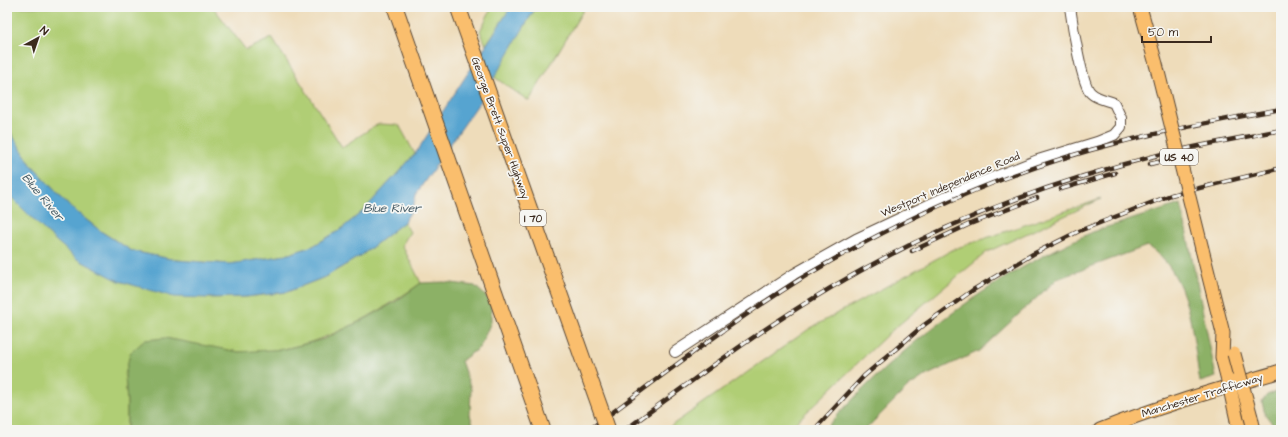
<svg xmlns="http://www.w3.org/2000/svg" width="1288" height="437" viewBox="0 0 1288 437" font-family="'Architects Daughter',sans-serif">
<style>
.green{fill:#b0ce75;stroke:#767c4a}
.forest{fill:#8cb166;stroke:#646e42}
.water{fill:#57a4d0;stroke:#496777}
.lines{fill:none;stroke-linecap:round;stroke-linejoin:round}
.minor-casing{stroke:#564535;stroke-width:12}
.major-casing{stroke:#564535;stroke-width:15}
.highway-casing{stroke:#564535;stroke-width:17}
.minor{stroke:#fff;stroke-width:10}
.major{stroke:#fabe6d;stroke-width:13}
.highway{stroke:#fabe6d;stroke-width:15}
.rail-casing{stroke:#3b2a1e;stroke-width:4.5}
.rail{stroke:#f6f6f2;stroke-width:3;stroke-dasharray:9;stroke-linecap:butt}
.major-bridge-casing{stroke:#564535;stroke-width:15;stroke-linecap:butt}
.highway-bridge-casing{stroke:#564535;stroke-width:17;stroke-linecap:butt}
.major-bridge{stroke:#fabe6d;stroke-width:13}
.highway-bridge{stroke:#fabe6d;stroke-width:15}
.labels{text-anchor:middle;stroke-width:3.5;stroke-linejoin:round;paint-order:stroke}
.shield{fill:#f6f6f2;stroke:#73675e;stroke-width:1}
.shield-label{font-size:10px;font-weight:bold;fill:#3b2a1e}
.street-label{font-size:11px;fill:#3b2a1e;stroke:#f6f6f2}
.water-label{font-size:12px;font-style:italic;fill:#465b65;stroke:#f6f6f2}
</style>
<rect width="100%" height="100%" fill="#f6f6f2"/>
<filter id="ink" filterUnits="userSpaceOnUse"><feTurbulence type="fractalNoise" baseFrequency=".025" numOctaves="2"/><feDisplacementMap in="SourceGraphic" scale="8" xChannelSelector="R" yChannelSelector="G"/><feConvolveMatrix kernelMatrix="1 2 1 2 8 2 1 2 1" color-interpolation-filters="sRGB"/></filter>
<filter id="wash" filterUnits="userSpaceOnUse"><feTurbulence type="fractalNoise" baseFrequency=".012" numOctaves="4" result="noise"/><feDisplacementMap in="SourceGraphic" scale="16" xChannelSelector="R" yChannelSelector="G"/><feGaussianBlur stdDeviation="0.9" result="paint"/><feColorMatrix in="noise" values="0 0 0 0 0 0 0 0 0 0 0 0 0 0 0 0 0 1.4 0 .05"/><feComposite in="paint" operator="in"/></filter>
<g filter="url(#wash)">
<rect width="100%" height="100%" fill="#eedcba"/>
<path class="green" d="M 7,7 L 213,7 L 246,50 L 272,38 L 342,147 L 378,124 L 399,125 L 415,154 L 363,211 L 340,230 L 313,246 L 286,255 L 230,264 L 176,260 L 132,251 L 102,232 L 70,207 L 32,166 L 7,127 Z
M 492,7 L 511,7 L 486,45 L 480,31 Z
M 536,7 L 585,7 L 529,101 L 494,77 Z
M 7,193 L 47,233 L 206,298 L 246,297 L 287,292 L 325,277 L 362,255 L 404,222 L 410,232 L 402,245 L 421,283 C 367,321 307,355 239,352 C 215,351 189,343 165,338 L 125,375 L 127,402 L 127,430 L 7,430 Z
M 1101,199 L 987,252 L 890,332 L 788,430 L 665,430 L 809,329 L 954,249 Z"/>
<path class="forest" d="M 1181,204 L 1216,377 L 1200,382 C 1192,335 1191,273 1147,246 L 1057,279 L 979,351 L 923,377 L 908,387 L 865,430 L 824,430 C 899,346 991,276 1095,231 C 1102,228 1110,226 1118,224 C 1139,217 1160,210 1181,204 Z
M 444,282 L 475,286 L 491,301 L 491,322 L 480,347 L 461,361 L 471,389 L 470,415 L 475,430 L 127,430 L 127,402 L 125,375 L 130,353 L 145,340 L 165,338 L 239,352 L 285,349 L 324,339 L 365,319 L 395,302 L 421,283 Z
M 1281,390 L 1281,430 L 1277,430 L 1265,414 L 1262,402 L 1267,395 Z"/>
<path class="water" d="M 511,7 L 536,7 L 481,100 L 416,194 L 413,208 L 404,222 L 362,255 L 325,277 L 287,292 L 246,297 L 206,298 L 174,297 L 119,281 L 77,259 L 47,233 L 7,193 L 7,127 L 32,166 L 70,207 L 102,232 L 132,251 L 176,260 L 230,264 L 286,255 L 313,246 L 340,230 L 363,211 L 415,154 Z"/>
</g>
<g filter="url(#ink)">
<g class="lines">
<defs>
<path id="minor" d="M 675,352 L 794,274 L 856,239 L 956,192 L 1038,160 L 1097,142 L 1114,135 L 1121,127 L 1121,118 L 1114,103 C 1107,100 1097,99 1091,93 C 1082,86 1072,22 1070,7"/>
<path id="major" d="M 1140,7 L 1156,64
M 1202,249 L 1223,333 L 1222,357 L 1228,380
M 1251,417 L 1254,430
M 1237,420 L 1240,430
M 1100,430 C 1159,406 1220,389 1281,371"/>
<path id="highway" d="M 395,7 L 543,430"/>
</defs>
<use href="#minor" class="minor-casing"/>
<use href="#major" class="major-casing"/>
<use href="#highway" class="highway-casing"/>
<use href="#minor" class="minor"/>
<use href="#major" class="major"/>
<use href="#highway" class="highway"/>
<defs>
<path id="rail" d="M 1150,164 L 1187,155
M 1061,189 L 1115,173
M 912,251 L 970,224 L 1037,198
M 589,430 C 660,377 731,322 807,275 C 903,218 1009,170 1117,143 C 1171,129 1226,119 1281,109
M 625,430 C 706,370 786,310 875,263 C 965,214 1063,179 1162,154 C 1201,145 1241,138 1281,130
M 814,430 L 864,376 L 924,325 L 973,290 L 1033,254 L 1079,231 L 1171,195 L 1281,168"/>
</defs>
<use href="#rail" class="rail-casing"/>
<use href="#rail" class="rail"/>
<defs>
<path id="major-bridge" d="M 1156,64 L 1202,249
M 1234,354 L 1251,417
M 1228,380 L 1237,420"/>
<path id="highway-bridge" d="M 458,7 L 608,430"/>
</defs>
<use href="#major-bridge" class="major-bridge-casing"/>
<use href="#highway-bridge" class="highway-bridge-casing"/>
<use href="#major-bridge" class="major-bridge"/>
<use href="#highway-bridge" class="highway-bridge"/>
</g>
</g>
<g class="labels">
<g class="shield">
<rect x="1160" y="149" width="38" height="16" rx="3"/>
<rect x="520" y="210" width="26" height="16" rx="3"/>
</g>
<g class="shield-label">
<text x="1179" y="161">US 40</text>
<text x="533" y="222">I 70</text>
</g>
<g class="street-label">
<text transform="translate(501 128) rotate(70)" y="4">George Brett Super Highway</text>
<text transform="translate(950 184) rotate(-23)" y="4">Westport Independence Road</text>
<text transform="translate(1202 395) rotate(-17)" y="4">Manchester Trafficway</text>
</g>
<g class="water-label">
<text transform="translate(43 197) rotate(50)" y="4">Blue River</text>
<text x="392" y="212">Blue River</text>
</g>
</g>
<rect width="1288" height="437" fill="none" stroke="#f6f6f2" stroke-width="24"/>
<g transform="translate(38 38) rotate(40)" stroke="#f6f6f2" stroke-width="3" paint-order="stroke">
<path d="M0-3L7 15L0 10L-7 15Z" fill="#3b2a1e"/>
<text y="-6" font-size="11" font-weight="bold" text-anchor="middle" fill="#3b2a1e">N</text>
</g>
<path d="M1142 36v6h69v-6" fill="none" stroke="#3b2a1e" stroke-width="2"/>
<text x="1148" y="36" font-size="12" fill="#3b2a1e" stroke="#f6f6f2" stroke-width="3" paint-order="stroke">50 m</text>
</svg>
